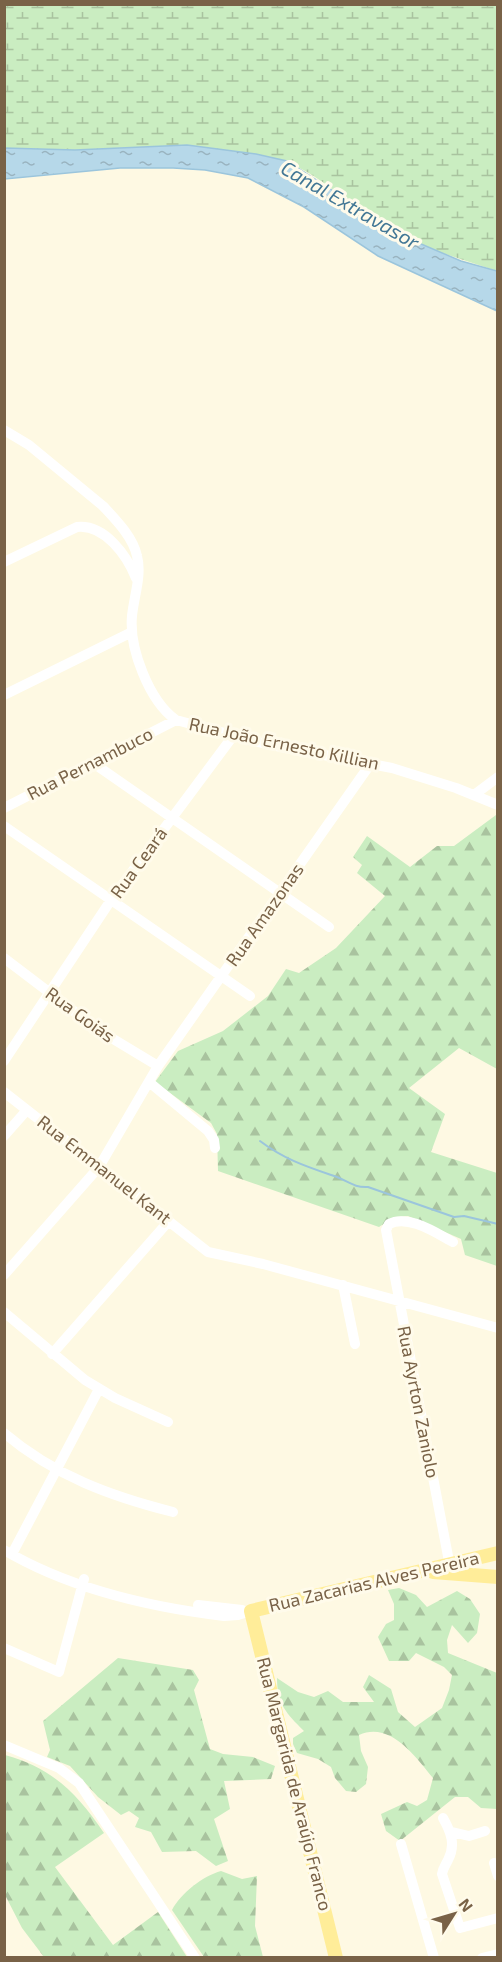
<svg xmlns="http://www.w3.org/2000/svg" width="502" height="1962" viewBox="0 0 502 1962" font-family="'Exo 2',sans-serif">
<style>
.forest{fill:url(#forest-firs)}
.wetland{fill:url(#wetland-marsh)}
.water{fill:url(#water-ripples);stroke:#9bc5dc;stroke-width:1.5}
.lines{fill:none;stroke-linecap:round;stroke-linejoin:round}
.stream{stroke:#9bc5dc;stroke-width:2}
.minor{stroke:#fff;stroke-width:10}
.major{stroke:#ffed99;stroke-width:14}
.labels{text-anchor:middle;stroke-width:6;stroke-linejoin:round;paint-order:stroke}
.street-label{font-size:18px;fill:#796247;stroke:#fffbeb}
.water-label{font-size:20px;font-style:italic;fill:#427795;stroke:#fffbeb}
</style>
<defs>
<pattern id="forest-firs" width="22" height="20" patternUnits="userSpaceOnUse" patternTransform="scale(1.5)"><rect width="22" height="20" fill="#caedc1"/><path d="M5 1l3.5 6h-7zM16 11l3.5 6h-7z" fill="#a9c39f"/></pattern>
<pattern id="wetland-marsh" width="20" height="14" patternUnits="userSpaceOnUse" patternTransform="scale(1.5)"><rect width="20" height="14" fill="#caedc1"/><path d="M1 5h8M5 5V1M11 12h8M15 12V8" fill="none" stroke="#a9c39f"/></pattern>
<pattern id="water-ripples" width="26" height="14" patternUnits="userSpaceOnUse" patternTransform="scale(1.5)"><rect width="26" height="14" fill="#b6d8e9"/><path d="M2 4q2-2 4 0t4 0M15 11q2-2 4 0t4 0" fill="none" stroke="#99b3bf"/></pattern>
</defs>
<rect width="100%" height="100%" fill="#fef9e3"/>
<path class="forest" d="M 496,815 L 497,816 L 497,1069 L 459,1048 L 409,1088 L 445,1114 L 431,1152 L 497,1173 L 497,1266 L 465,1255 L 461,1239 L 408,1216 L 394,1217 L 379,1227 L 218,1171 L 217,1134 L 211,1123 L 155,1082 L 178,1051 L 223,1031 L 268,996 L 286,969 L 299,973 L 336,948 L 385,896 L 357,873 L 362,865 L 353,857 L 367,836 L 410,867 L 437,846 L 454,846 Z
M 399,1588 L 416,1595 L 427,1607 L 457,1591 L 470,1599 L 480,1614 L 477,1633 L 468,1643 L 452,1625 L 447,1640 L 448,1653 L 497,1673 L 497,1809 L 481,1808 L 468,1797 L 455,1797 L 400,1841 L 386,1831 L 381,1814 L 407,1802 L 417,1806 L 427,1800 L 433,1778 C 415,1756 390,1721 359,1735 L 361,1751 L 368,1767 L 366,1784 L 356,1792 L 346,1791 L 335,1778 L 331,1767 L 318,1759 L 297,1753 L 293,1744 L 293,1738 L 304,1731 C 286,1713 277,1704 277,1678 L 298,1692 L 314,1697 L 328,1691 L 343,1702 L 374,1702 L 363,1687 L 369,1675 L 391,1689 L 398,1712 L 415,1727 L 442,1708 L 449,1690 L 452,1675 L 444,1667 L 416,1653 L 409,1661 L 389,1661 L 378,1637 L 386,1624 L 394,1620 L 394,1604 L 388,1590 Z
M 118,1658 L 193,1670 L 199,1680 L 194,1690 L 210,1749 L 223,1754 L 253,1757 L 275,1766 L 271,1779 L 224,1781 L 230,1809 L 214,1819 L 228,1861 L 216,1866 L 196,1851 L 162,1852 L 151,1832 L 135,1827 L 139,1818 L 129,1811 L 121,1815 L 98,1797 L 70,1766 L 47,1757 L 50,1750 L 43,1721 Z
M 5,1755 C 52,1768 77,1793 104,1833 L 55,1867 L 113,1945 L 158,1912 L 187,1957 L 44,1957 L 22,1928 L 5,1895 Z
M 221,1871 L 242,1879 L 257,1876 L 255,1926 L 263,1957 L 204,1957 L 172,1910 C 181,1893 203,1876 221,1871 Z"/>
<path class="wetland" d="M 4,5 L 497,5 L 497,271 C 462,259 427,250 394,232 C 357,212 316,169 277,159 L 187,145 L 75,150 L 5,148 Z"/>
<path class="water" d="M 187,145 L 256,154 L 287,161 L 329,188 L 393,232 L 461,261 L 497,271 L 497,311 L 378,256 L 304,207 L 248,178 L 205,170 L 173,168 L 120,168 L 5,179 L 5,148 L 75,150 Z"/>
<g class="lines">
<path class="stream" d="M 260,1141 C 285,1160 308,1167 337,1177 C 349,1182 355,1188 368,1187 L 454,1217 L 464,1216 L 498,1224"/>
<path class="minor" d="M 4,430 L 29,445 L 103,506 C 116,520 133,537 137,556 C 142,575 134,596 132,616 C 129,648 149,701 176,720 L 266,744 L 392,768 L 456,788 L 498,805
M 4,562 L 77,527 C 105,524 127,556 136,578
M 4,695 L 132,632
M 93,763 L 329,927
M 474,795 L 498,777
M 4,808 L 176,720
M 4,826 L 250,996
M 4,958 L 100,1031 L 158,1066
M 4,1061 L 111,900 L 233,736
M 149,1082 L 208,1131 L 214,1140 L 215,1148
M 4,1092 L 208,1252 L 263,1264 L 498,1328
M 4,1136 L 27,1110
M 4,1275 L 99,1167 L 158,1066 L 371,763
M 343,1285 L 355,1344
M 4,1312 L 85,1380 L 115,1398 L 168,1422
M 52,1354 L 168,1222
M 4,1433 C 55,1476 110,1496 173,1512
M 4,1550 C 70,1589 148,1607 224,1616 L 238,1615 L 251,1611
M 12,1554 L 99,1389
M 451,1572 L 386,1230 L 389,1224 C 408,1214 436,1233 453,1242
M 198,1605 L 242,1610
M 4,1648 L 59,1672 L 84,1579
M 4,1745 L 59,1768 L 79,1783 L 195,1958
M 443,1818 C 451,1832 456,1845 448,1860 C 445,1866 443,1868 442,1874 L 460,1928 L 498,1918
M 452,1832 L 469,1836 L 485,1831
M 401,1844 L 434,1958
M 494,1863 L 498,1876
M 482,1958 L 498,1954"/>
<path class="major" d="M 433,1572 L 498,1577
M 336,1958 L 251,1611 L 498,1553"/>
</g>
<g class="labels">
<g class="street-label">
<text transform="translate(284 744) rotate(12)" y="6">Rua João Ernesto Killian</text>
<text transform="translate(90 764) rotate(-27)" y="6">Rua Pernambuco</text>
<text transform="translate(139 863) rotate(-54)" y="6">Rua Ceará</text>
<text transform="translate(265 915) rotate(-55)" y="6">Rua Amazonas</text>
<text transform="translate(80 1015) rotate(36)" y="6">Rua Goiás</text>
<text transform="translate(104 1170) rotate(38)" y="6">Rua Emmanuel Kant</text>
<text transform="translate(418 1402) rotate(79)" y="6">Rua Ayrton Zaniolo</text>
<text transform="translate(374 1582) rotate(-13)" y="6">Rua Zacarias Alves Pereira</text>
<text transform="translate(294 1784) rotate(76)" y="6">Rua Margarida de Araújo Franco</text>
</g>
<g class="water-label">
<text transform="translate(350 205) rotate(30)" y="7">Canal Extravasor</text>
</g>
</g>
<rect width="502" height="1962" fill="none" stroke="#796247" stroke-width="12"/>
<g transform="translate(454 1914) rotate(53)" stroke="#fffbeb" stroke-width="4.5" paint-order="stroke">
<path d="M0-4.5L10 22L0 15L-10 22Z" fill="#796247"/>
<text y="-9" font-size="16" font-weight="bold" text-anchor="middle" fill="#796247">N</text>
</g>
</svg>
